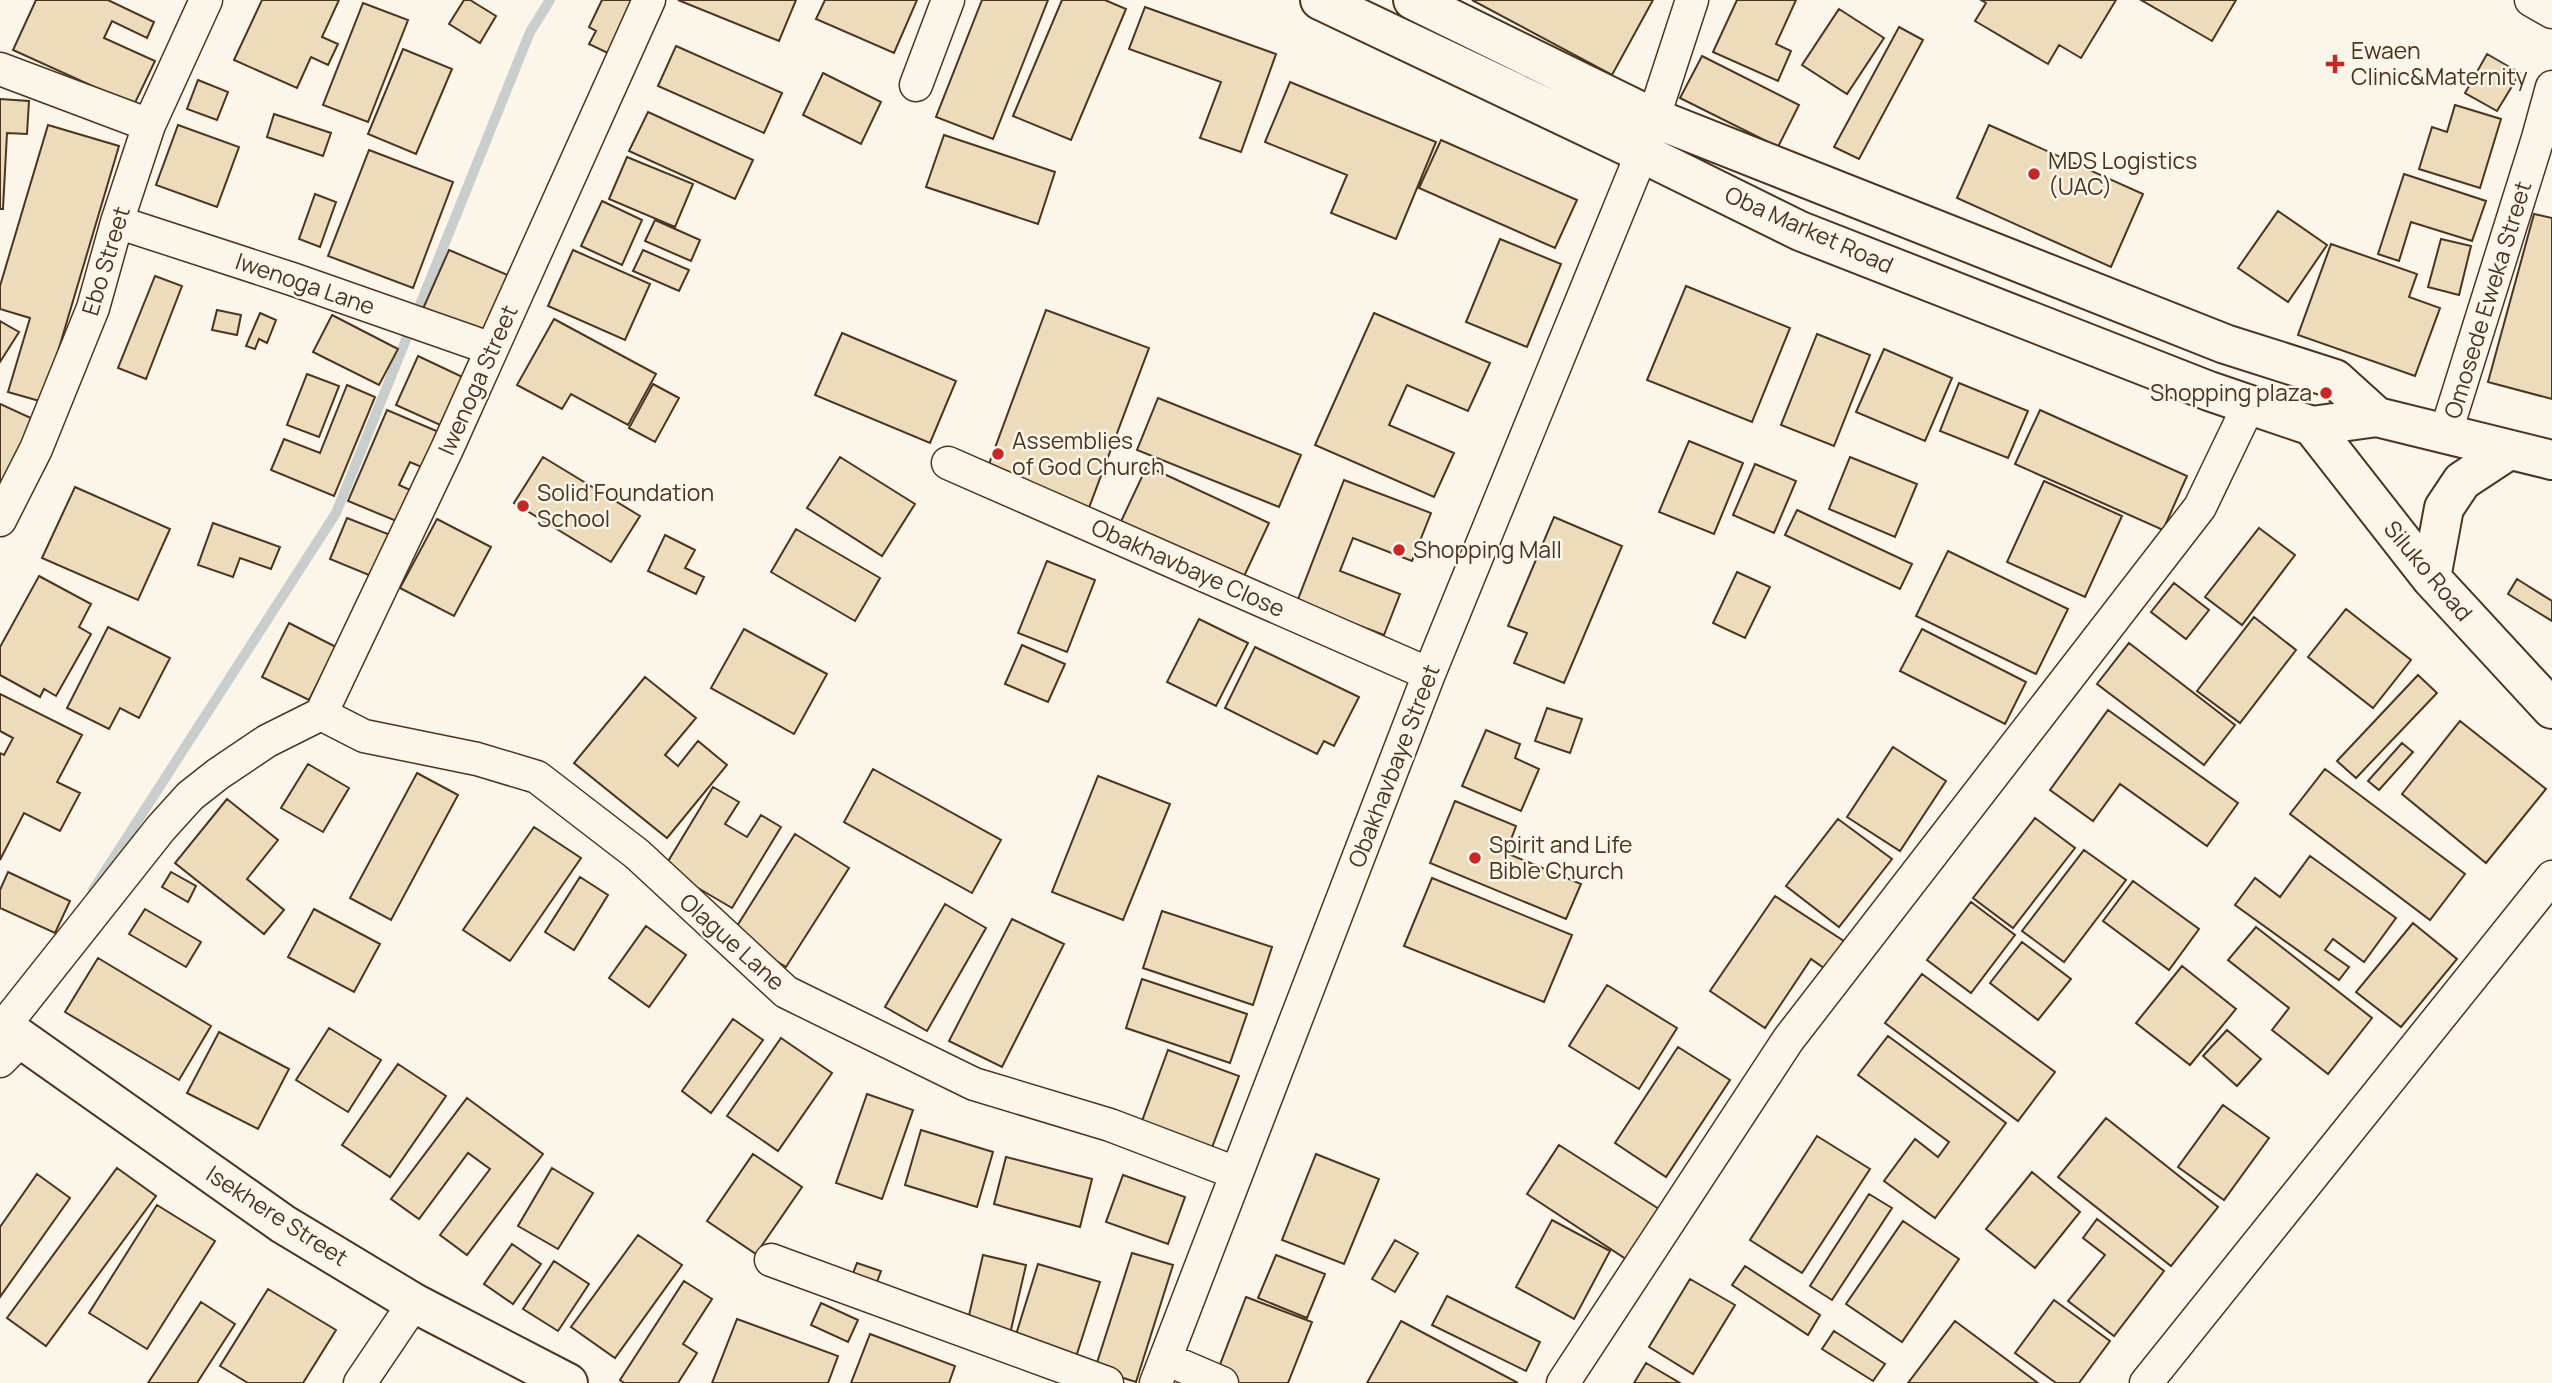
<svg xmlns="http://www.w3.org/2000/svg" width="2552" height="1383" viewBox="0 0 2552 1383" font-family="Manrope,sans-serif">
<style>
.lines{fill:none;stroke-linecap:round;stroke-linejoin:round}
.stream{stroke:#c9cecd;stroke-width:10}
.building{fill:#ecdcbc;stroke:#4a3520;stroke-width:2}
.street-casing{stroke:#4a3520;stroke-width:35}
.secondary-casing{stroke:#4a3520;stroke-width:42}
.primary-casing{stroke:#4a3520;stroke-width:42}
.street{stroke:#fbf6e9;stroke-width:32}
.secondary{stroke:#fbf6e9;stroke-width:38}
.primary{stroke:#fbf6e9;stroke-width:38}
.poi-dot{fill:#c62828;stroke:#fbf6e9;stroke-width:2.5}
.labels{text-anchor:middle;stroke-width:5;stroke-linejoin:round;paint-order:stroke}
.poi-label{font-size:23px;fill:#4a3520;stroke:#fbf6e9;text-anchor:start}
.street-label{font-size:23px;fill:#4a3520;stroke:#fbf6e9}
</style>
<rect width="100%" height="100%" fill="#fbf6e9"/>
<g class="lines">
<path class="stream" d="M 93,890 L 336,513 L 530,32 L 550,0"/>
</g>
<path class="building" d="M 36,0 L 108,0 L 154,22 L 147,38 L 112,21 L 104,38 L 155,61 L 134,105 L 13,50 Z
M 262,0 L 339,0 L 322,37 L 338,44 L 328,65 L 311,57 L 297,88 L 234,60 Z
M 464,0 L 470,0 L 496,16 L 480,43 L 449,24 Z
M 602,0 L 641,0 L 614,56 L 589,44 L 596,31 L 589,27 Z
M 678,0 L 796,0 L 779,41 Z
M 825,0 L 917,0 L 894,53 L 816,19 Z
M 982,0 L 1048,0 L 993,139 L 936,117 Z
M 1062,0 L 1105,0 L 1126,9 L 1071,140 L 1013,116 Z
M 1472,0 L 1653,0 L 1612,75 Z
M 1737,0 L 1796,0 L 1776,44 L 1791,51 L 1778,81 L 1713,52 Z
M 1981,0 L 2116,0 L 2081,58 L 2059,45 L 2048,64 L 1975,21 L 1986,3 Z
M 2141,0 L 2236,0 L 2212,41 Z
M 363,3 L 408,20 L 368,122 L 323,105 Z
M 1145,7 L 1276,54 L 1241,152 L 1200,138 L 1221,82 L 1129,49 Z
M 1839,9 L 1884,38 L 1847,94 L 1802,65 Z
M 1899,27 L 1923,40 L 1859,159 L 1834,147 Z
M 676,46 L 782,93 L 764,133 L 658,86 Z
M 403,49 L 452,69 L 416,154 L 368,134 Z
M 2487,54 L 2520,73 L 2497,111 L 2465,93 Z
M 1702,56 L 1799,105 L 1778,147 L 1680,98 Z
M 823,73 L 881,102 L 861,144 L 803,115 Z
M 198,80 L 228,92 L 217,120 L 187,109 Z
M 1290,82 L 1436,142 L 1396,239 L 1331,213 L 1347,175 L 1265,142 Z
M 0,99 L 29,101 L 27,134 L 7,133 L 3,209 L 0,209 Z
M 2455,105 L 2501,119 L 2480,188 L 2419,169 L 2432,127 L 2447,132 Z
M 648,112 L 753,160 L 735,199 L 629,151 Z
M 274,114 L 331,133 L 323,156 L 267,137 Z
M 48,125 L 119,146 L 43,402 L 8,392 L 30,318 L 0,309 L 0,286 Z
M 178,125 L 239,147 L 217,207 L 156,185 Z
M 1989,125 L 2143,194 L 2111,267 L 1957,198 Z
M 944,135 L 1055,172 L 1038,224 L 926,187 Z
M 1441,140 L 1577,200 L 1555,248 L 1419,188 Z
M 369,150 L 453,182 L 413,288 L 328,256 Z
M 627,157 L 693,184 L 675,227 L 609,199 Z
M 2404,174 L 2486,201 L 2472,241 L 2411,222 L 2399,261 L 2378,254 Z
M 315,194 L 336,202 L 320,247 L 299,239 Z
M 602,201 L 642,220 L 622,265 L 581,246 Z
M 2278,211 L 2327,245 L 2288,302 L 2238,268 Z
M 2534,214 L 2552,218 L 2552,399 L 2488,382 Z
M 655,220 L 700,240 L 691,261 L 645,241 Z
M 1500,239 L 1561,264 L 1527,347 L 1466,322 Z
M 2441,239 L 2471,246 L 2459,295 L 2428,287 Z
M 2331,244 L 2417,274 L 2409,297 L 2440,308 L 2415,376 L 2298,335 Z
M 449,250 L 510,276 L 482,338 L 422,311 Z
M 573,250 L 650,284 L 625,340 L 548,306 Z
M 643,250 L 689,270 L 679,291 L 633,271 Z
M 155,276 L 182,286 L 146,379 L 118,368 Z
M 1686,286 L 1790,328 L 1752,422 L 1647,380 Z
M 217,310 L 241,315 L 237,335 L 212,330 Z
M 1046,310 L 1149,348 L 1087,513 L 985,475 Z
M 260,313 L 276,320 L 267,343 L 259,339 L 255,349 L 246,346 Z
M 1374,313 L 1490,363 L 1468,411 L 1407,385 L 1389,425 L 1454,453 L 1434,497 L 1315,445 Z
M 332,315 L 398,349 L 379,385 L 313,352 Z
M 554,319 L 656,374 L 628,425 L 571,394 L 562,409 L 517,385 Z
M 0,321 L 19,332 L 0,362 Z
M 842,333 L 956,381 L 930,443 L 815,395 Z
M 1817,334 L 1870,355 L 1834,446 L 1781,425 Z
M 1884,349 L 1952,378 L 1925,441 L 1856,412 Z
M 418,356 L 471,381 L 449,429 L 396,405 Z
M 307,374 L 339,386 L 319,437 L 287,425 Z
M 1959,383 L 2028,411 L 2008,458 L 1940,431 Z
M 653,384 L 679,398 L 655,442 L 629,428 Z
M 347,385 L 375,397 L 334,496 L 271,470 L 284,439 L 320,453 Z
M 1158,398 L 1301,455 L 1279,507 L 1137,450 Z
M 0,404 L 33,419 L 0,492 Z
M 387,410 L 446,435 L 431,471 L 410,462 L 399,485 L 419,494 L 406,525 L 348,501 Z
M 2040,410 L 2187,476 L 2163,530 L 2015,464 Z
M 1689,441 L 1743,463 L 1714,534 L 1659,512 Z
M 543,457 L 640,516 L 611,562 L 514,503 Z
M 840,457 L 915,504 L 882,556 L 807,508 Z
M 1850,457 L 1917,484 L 1895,537 L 1829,509 Z
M 1755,464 L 1796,481 L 1774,533 L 1733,515 Z
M 1147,466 L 1269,523 L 1239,587 L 1117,530 Z
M 1344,480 L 1431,513 L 1412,561 L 1353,538 L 1340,571 L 1400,594 L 1384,635 L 1297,602 Z
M 2044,481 L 2122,516 L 2085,597 L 2007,562 Z
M 75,487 L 170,529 L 138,600 L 42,558 Z
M 1797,510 L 1912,564 L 1900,589 L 1785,535 Z
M 1554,517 L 1622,546 L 1564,683 L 1514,663 L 1527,633 L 1508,626 Z
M 347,518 L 398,538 L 381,580 L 330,559 Z
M 437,519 L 491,547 L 454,616 L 400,588 Z
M 213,523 L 280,547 L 271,569 L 240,558 L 233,577 L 198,565 Z
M 2259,528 L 2295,555 L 2242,625 L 2205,597 Z
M 796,529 L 880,578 L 855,621 L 771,572 Z
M 665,535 L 695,550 L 685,568 L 704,577 L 696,594 L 648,571 Z
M 1948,551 L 2068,609 L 2036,674 L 1916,616 Z
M 1047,561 L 1095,580 L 1067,652 L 1018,633 Z
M 1737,572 L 1770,587 L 1745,638 L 1713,623 Z
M 39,576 L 91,604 L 79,627 L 91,634 L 56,696 L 44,689 L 40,697 L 0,675 L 0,647 Z
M 2517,579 L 2552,601 L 2552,621 L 2508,594 Z
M 2174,583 L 2209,610 L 2186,639 L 2151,612 Z
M 2346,609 L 2411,660 L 2373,708 L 2308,657 Z
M 2254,617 L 2296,650 L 2240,723 L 2197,691 Z
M 1199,619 L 1248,643 L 1216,706 L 1167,682 Z
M 289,623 L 336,647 L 309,700 L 262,677 Z
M 108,627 L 170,658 L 139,718 L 120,708 L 109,729 L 67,708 Z
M 744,629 L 827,674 L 794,734 L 711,688 Z
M 1922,629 L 2026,682 L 2005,724 L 1900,671 Z
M 2129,643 L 2235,725 L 2204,765 L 2097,684 Z
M 1022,645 L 1065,664 L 1048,702 L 1005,684 Z
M 1255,647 L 1359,697 L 1334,746 L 1324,741 L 1317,754 L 1225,708 Z
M 2418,675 L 2437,693 L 2356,778 L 2337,761 Z
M 645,677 L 696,718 L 665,755 L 678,766 L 698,741 L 727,765 L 667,838 L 574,763 Z
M 0,694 L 82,735 L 57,782 L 80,793 L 60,831 L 24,813 L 0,860 L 0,753 L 4,755 L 13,738 L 0,731 Z
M 1547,708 L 1582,719 L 1570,753 L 1535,741 Z
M 2108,710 L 2238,803 L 2207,846 L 2120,784 L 2093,821 L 2050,790 Z
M 2460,721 L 2546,789 L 2486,863 L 2402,794 Z
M 1486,730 L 1520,744 L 1515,758 L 1539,769 L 1521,811 L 1462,786 Z
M 2402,743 L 2413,752 L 2379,790 L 2368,781 Z
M 1893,747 L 1946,781 L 1900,851 L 1847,817 Z
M 308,764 L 349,788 L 323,832 L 281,808 Z
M 873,769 L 1001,840 L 972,893 L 844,822 Z
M 2325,769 L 2465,874 L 2430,920 L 2290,814 Z
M 417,773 L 458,795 L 391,920 L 350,898 Z
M 1098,776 L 1170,804 L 1123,920 L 1052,892 Z
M 713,787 L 739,802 L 725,824 L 747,837 L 761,815 L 781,827 L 732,908 L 664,868 Z
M 227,799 L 278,840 L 247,879 L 284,910 L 264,934 L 175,863 Z
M 1455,801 L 1516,826 L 1506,853 L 1581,884 L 1566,919 L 1430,863 Z
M 2035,818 L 2075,848 L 2013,928 L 1973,898 Z
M 1838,819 L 1892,859 L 1839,927 L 1786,886 Z
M 534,827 L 581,858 L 510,961 L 463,930 Z
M 795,834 L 849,868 L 786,967 L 732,934 Z
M 2084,850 L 2126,880 L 2064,962 L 2022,931 Z
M 2310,856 L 2396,918 L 2364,962 L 2333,939 L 2325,950 L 2349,967 L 2339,980 L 2235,905 L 2255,878 L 2280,897 Z
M 8,872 L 70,901 L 55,933 L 0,908 L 0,890 Z
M 171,872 L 196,886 L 188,902 L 162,887 Z
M 580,877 L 608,895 L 574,950 L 545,932 Z
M 1432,878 L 1572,935 L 1544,1002 L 1404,946 Z
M 2133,881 L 2199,929 L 2169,970 L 2103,921 Z
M 1775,896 L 1850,945 L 1831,973 L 1811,959 L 1765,1028 L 1710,991 Z
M 1971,902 L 2015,935 L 1971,993 L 1927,960 Z
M 945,904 L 986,928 L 927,1031 L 885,1007 Z
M 145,909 L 201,942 L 186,967 L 129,934 Z
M 314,909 L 380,944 L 354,992 L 288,957 Z
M 1162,911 L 1272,947 L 1253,1005 L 1143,968 Z
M 1012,919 L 1064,944 L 1002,1067 L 949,1041 Z
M 2413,923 L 2457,959 L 2401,1027 L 2356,992 Z
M 646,926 L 686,955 L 649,1007 L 609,978 Z
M 2256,927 L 2372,1018 L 2328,1074 L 2272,1030 L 2289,1008 L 2228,960 Z
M 2022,942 L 2071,979 L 2038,1020 L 1990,983 Z
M 98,958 L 211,1026 L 179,1080 L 65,1012 Z
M 2182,966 L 2236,1009 L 2190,1065 L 2136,1023 Z
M 1922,974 L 2055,1072 L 2018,1121 L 1885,1023 Z
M 1142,979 L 1247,1014 L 1230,1063 L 1126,1028 Z
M 1607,985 L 1677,1028 L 1639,1089 L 1569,1046 Z
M 733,1019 L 763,1040 L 711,1113 L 682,1091 Z
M 329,1028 L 381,1060 L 348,1112 L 296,1080 Z
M 2227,1030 L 2261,1059 L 2237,1086 L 2203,1056 Z
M 219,1032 L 289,1069 L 258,1129 L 187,1093 Z
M 1888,1036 L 2006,1123 L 1935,1218 L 1884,1181 L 1915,1139 L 1938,1157 L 1949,1142 L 1858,1075 Z
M 781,1038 L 832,1073 L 778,1151 L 727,1116 Z
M 1678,1047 L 1730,1080 L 1666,1177 L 1615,1143 Z
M 1168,1050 L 1239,1076 L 1208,1158 L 1138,1132 Z
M 398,1064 L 446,1096 L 390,1177 L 342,1145 Z
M 867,1094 L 913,1110 L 882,1199 L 836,1183 Z
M 467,1098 L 543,1154 L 467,1255 L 440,1235 L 490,1169 L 468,1153 L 419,1219 L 391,1199 Z
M 2223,1105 L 2269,1138 L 2224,1200 L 2178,1167 Z
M 2106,1118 L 2218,1207 L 2171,1266 L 2058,1177 Z
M 921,1130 L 993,1152 L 977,1207 L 905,1185 Z
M 1817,1136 L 1870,1169 L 1802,1273 L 1750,1240 Z
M 1559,1145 L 1659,1209 L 1626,1259 L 1527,1194 Z
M 753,1154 L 802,1187 L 756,1254 L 707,1221 Z
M 1316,1154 L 1379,1179 L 1344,1264 L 1282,1240 Z
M 1006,1157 L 1092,1179 L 1080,1227 L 994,1204 Z
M 117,1168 L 156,1196 L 46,1346 L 7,1318 Z
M 552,1168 L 593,1193 L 558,1249 L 518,1226 Z
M 2032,1172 L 2080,1212 L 2035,1268 L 1986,1229 Z
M 37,1174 L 70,1198 L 0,1297 L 0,1227 Z
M 1123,1175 L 1185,1197 L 1168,1244 L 1106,1222 Z
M 1869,1194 L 1892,1208 L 1832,1300 L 1810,1286 Z
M 157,1205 L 215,1241 L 147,1349 L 89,1313 Z
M 2097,1219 L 2164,1271 L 2114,1336 L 2068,1301 L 2105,1255 L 2083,1238 Z
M 1552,1220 L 1610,1251 L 1574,1319 L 1516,1287 Z
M 1903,1221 L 1959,1259 L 1902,1342 L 1846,1304 Z
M 638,1235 L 682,1265 L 615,1358 L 571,1327 Z
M 1395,1240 L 1418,1253 L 1395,1292 L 1372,1279 Z
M 512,1244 L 541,1264 L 513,1304 L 484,1284 Z
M 1132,1253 L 1173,1265 L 1136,1382 L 1095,1369 Z
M 983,1255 L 1026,1265 L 1010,1334 L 967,1324 Z
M 1276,1255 L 1325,1274 L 1307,1318 L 1258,1298 Z
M 554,1261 L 589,1284 L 558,1331 L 523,1309 Z
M 857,1263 L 881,1271 L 874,1290 L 850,1281 Z
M 1038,1264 L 1100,1282 L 1075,1360 L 1014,1341 Z
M 1745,1266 L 1820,1315 L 1808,1335 L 1732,1285 Z
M 1690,1279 L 1735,1305 L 1693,1374 L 1649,1347 Z
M 684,1281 L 712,1299 L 683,1344 L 697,1353 L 678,1383 L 624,1383 L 620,1380 Z
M 268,1289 L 336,1330 L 303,1383 L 248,1383 L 220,1366 Z
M 1447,1296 L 1540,1342 L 1526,1371 L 1432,1325 Z
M 1246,1297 L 1312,1322 L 1288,1383 L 1238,1383 L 1216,1375 Z
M 2054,1300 L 2110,1341 L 2079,1383 L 2056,1383 L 2015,1353 Z
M 201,1302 L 235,1324 L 197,1383 L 148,1383 Z
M 821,1303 L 858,1320 L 848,1342 L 811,1325 Z
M 737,1319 L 838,1356 L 828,1383 L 712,1383 Z
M 1401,1321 L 1518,1383 L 1367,1383 Z
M 1955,1321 L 2038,1383 L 1908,1383 Z
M 1834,1331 L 1885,1364 L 1873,1381 L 1822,1349 Z
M 870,1334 L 955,1366 L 949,1383 L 851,1383 Z
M 1646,1363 L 1680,1383 L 1634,1383 Z"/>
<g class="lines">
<defs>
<path id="street" d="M 649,0 L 447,449 L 321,714 L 364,736 L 477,759 L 537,777 L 637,854 L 786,992 L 974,1084 L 1110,1125 L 1236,1173
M 2531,0 L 2552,12
M 0,69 L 149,125
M 916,85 L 948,0
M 117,222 L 292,279 L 492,349
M 2446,432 L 2538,138 L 2552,87
M 948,463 L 1429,674
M 0,520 L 36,449 L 93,308 L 117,222 L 149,125 L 206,0
M 4,1026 L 161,828 L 190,796 L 218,774 L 267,741 L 321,714
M 0,1061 L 22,1039
M 771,1260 L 1107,1383
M 1166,1359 L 1222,1383
M 360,1383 L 414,1303
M 1156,1383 L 1429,674 L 1642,153 L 1692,0
M 1563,1383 L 1788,1040 L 2200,507 L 2249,405
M 2146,1383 L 2552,877"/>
<path id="secondary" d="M 0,1024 L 283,1224 L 414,1303 L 568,1383"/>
<path id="primary" d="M 1320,0 L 1642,153 L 1800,231 L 2209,391 L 2312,426 L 2377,417 L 2552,460
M 1413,0 L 1654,118 L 2225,344 L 2335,379 L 2377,417
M 2312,426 L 2431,578 L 2552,709
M 2431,578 L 2444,508 L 2462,481 L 2509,450"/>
</defs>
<use href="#street" class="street-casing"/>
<use href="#secondary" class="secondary-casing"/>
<use href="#primary" class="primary-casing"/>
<use href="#street" class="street"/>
<use href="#secondary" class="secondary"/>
<use href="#primary" class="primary"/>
</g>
<g class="poi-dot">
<path d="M2331.5 53.5h7v7h7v7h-7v7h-7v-7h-7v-7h7z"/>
<circle cx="2034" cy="174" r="7"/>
<circle cx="2326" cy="393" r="7"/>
<circle cx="998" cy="454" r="7"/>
<circle cx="523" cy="506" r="7"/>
<circle cx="1399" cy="550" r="7"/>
<circle cx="1475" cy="858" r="7"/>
</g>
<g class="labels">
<g class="poi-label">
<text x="2351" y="59">Ewaen<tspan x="2351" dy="26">Clinic&amp;Maternity</tspan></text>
<text x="2048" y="169">MDS Logistics<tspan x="2048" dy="26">(UAC)</tspan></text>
<text x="2312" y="401" text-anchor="end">Shopping plaza</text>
<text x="1012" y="449">Assemblies<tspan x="1012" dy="26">of God Church</tspan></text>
<text x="537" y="501">Solid Foundation<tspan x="537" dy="26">School</tspan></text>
<text x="1413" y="558">Shopping Mall</text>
<text x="1489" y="853">Spirit and Life<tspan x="1489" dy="26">Bible Church</tspan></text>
</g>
<g class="street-label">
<text transform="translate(1809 230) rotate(24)" y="8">Oba Market Road</text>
<text transform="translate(106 261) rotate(-73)" y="8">Ebo Street</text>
<text transform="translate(305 284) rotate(19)" y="8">Iwenoga Lane</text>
<text transform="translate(2488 300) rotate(-73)" y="8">Omosede Eweka Street</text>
<text transform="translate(478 380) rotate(-66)" y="8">Iwenoga Street</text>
<text transform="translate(1188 568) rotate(24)" y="8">Obakhavbaye Close</text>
<text transform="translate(2428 571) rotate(50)" y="8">Siluko Road</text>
<text transform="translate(1394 766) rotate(-69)" y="8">Obakhavbaye Street</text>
<text transform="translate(732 942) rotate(42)" y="8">Olague Lane</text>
<text transform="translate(277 1216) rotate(33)" y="8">Isekhere Street</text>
</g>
</g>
</svg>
